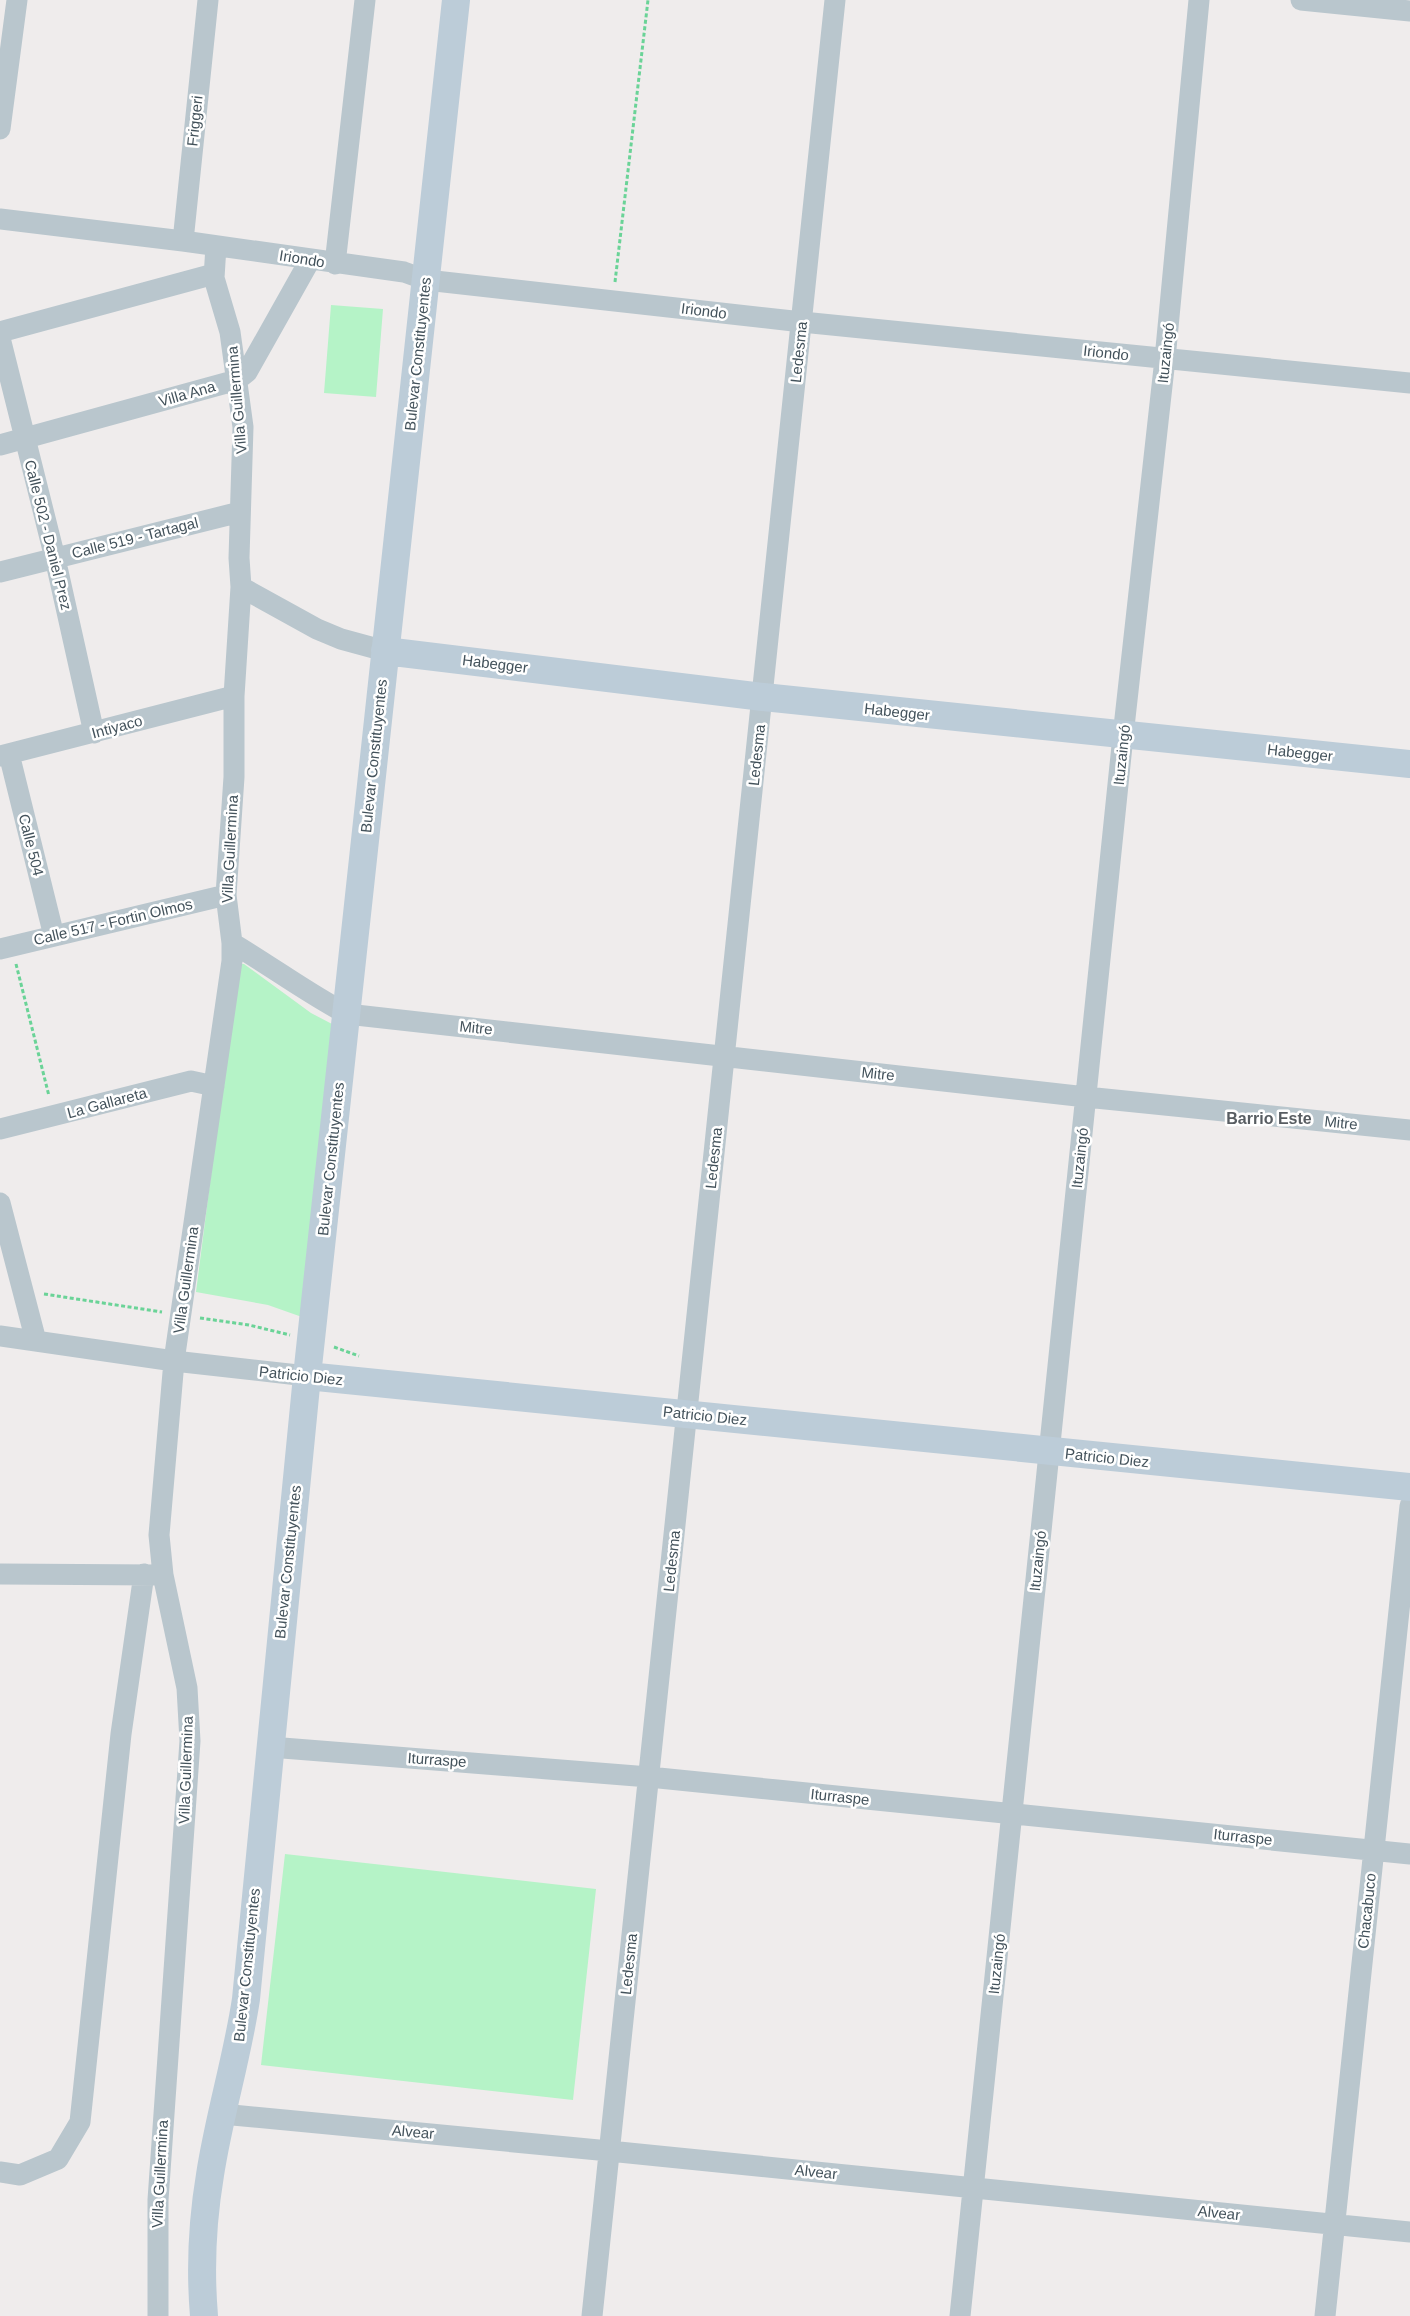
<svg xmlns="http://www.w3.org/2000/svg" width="1410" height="2316" viewBox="0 0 1410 2316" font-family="Helvetica,sans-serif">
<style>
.green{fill:#b5f3c7}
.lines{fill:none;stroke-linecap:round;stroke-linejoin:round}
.path{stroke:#6ad397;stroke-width:3;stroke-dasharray:4 2.5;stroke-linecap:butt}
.street{stroke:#b9c6cd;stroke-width:21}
.secondary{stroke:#bcccd8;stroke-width:28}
.labels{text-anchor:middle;stroke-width:5;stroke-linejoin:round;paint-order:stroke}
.street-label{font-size:15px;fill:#43525b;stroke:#fff}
.neighbourhood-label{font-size:16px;font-weight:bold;fill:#585d62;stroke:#fff}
</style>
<rect width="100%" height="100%" fill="#efecec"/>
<path class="green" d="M 331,305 L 383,309 L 376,397 L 324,393 Z
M 238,964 L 244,964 L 311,1013 L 332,1024 L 302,1317 L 268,1305 L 196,1292 Z
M 285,1854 L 596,1889 L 573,2100 L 261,2065 Z"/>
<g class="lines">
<path class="path" d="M 615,282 L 648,0
M 16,964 L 49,1096
M 44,1294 L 162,1312
M 200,1318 L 249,1325 L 290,1335
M 334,1347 L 359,1356"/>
<path class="street" d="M 1301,0 L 1410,11
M 0,129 L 17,0
M 0,219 L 183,241 L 404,272 L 426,280 L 802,322 L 1410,383
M 183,241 L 208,0
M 335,264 L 365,0
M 0,332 L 214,274
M 0,338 L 55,558 L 94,733
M 0,445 L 237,380 L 247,372 L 310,260
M 0,572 L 240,512
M 241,587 L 317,629 L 341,639 L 385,651
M 9,754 L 54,936
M 0,756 L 234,696
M 232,943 C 271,966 307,993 347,1014 L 1086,1097 L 1410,1130
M 0,949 L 226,895
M 0,1129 L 191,1081 L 214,1086
M 0,1203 L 36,1341
M 0,1336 L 174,1361 L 307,1376
M 0,1574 L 158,1575
M 270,1747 L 649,1777 L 1410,1854
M 222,2114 L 609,2151 L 1410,2232
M 0,2172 L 20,2175 L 58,2159 L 80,2122 L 121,1734 L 144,1574
M 158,2316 L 158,2200 L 190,1741 L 187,1688 L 163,1575 L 159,1535 L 174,1361 L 232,961 L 232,943 L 226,895 L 234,777 L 234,696 L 241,587 L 239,558 L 243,427 L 230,332 L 214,278 L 216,246
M 592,2316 L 835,0
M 960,2316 L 1123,736 L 1165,359 L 1199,0
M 1325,2316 L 1410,1506"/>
<path class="secondary" d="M 385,651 L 763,697 L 1410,764
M 307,1376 L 1410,1487
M 204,2316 C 200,2268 202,2223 210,2175 C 219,2116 237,2059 246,1999 L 307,1376 L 456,0"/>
</g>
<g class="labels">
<g class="street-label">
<text transform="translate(195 121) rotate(-84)" y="5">Friggeri</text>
<text transform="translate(302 259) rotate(9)" y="5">Iriondo</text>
<text transform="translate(704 311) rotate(7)" y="5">Iriondo</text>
<text transform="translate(799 352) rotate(-84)" y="5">Ledesma</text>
<text transform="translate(1106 353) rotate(6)" y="5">Iriondo</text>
<text transform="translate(1166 353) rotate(-84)" y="5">Ituzaingó</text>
<text transform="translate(418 354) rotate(-84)" y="5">Bulevar Constituyentes</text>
<text transform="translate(187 394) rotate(-16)" y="5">Villa Ana</text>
<text transform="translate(237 400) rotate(-95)" y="5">Villa Guillermina</text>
<text transform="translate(48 535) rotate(76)" y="5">Calle 502 - Daniel Prez</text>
<text transform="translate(135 538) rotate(-14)" y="5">Calle 519 - Tartagal</text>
<text transform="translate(495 664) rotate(7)" y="5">Habegger</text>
<text transform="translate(897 712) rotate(6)" y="5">Habegger</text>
<text transform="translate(117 727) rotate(-15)" y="5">Intiyaco</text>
<text transform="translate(1300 753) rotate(6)" y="5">Habegger</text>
<text transform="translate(757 755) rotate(-84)" y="5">Ledesma</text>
<text transform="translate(1122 755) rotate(-84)" y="5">Ituzaingó</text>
<text transform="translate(374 756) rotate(-84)" y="5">Bulevar Constituyentes</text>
<text transform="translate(31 845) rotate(76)" y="5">Calle 504</text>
<text transform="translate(230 849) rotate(-87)" y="5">Villa Guillermina</text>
<text transform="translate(113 922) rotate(-13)" y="5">Calle 517 - Fortin Olmos</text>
<text transform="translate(476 1028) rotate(6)" y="5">Mitre</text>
<text transform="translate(878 1074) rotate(6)" y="5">Mitre</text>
<text transform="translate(107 1103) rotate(-15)" y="5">La Gallareta</text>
<text transform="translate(1341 1123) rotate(6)" y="5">Mitre</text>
<text transform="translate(714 1158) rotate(-84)" y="5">Ledesma</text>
<text transform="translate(1080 1158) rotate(-84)" y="5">Ituzaingó</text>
<text transform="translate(331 1159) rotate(-84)" y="5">Bulevar Constituyentes</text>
<text transform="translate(186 1280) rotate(-82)" y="5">Villa Guillermina</text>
<text transform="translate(301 1376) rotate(6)" y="5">Patricio Diez</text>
<text transform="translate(705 1416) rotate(6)" y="5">Patricio Diez</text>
<text transform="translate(1107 1458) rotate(6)" y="5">Patricio Diez</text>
<text transform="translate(672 1561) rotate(-84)" y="5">Ledesma</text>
<text transform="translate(1038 1561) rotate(-84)" y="5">Ituzaingó</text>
<text transform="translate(288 1562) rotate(-84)" y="5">Bulevar Constituyentes</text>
<text transform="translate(437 1760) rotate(4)" y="5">Iturraspe</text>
<text transform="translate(186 1770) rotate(-88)" y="5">Villa Guillermina</text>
<text transform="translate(840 1797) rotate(6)" y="5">Iturraspe</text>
<text transform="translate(1243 1837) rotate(6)" y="5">Iturraspe</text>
<text transform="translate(1367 1911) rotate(-84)" y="5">Chacabuco</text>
<text transform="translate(629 1964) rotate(-84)" y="5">Ledesma</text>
<text transform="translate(997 1964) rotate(-84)" y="5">Ituzaingó</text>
<text transform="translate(247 1965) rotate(-84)" y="5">Bulevar Constituyentes</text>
<text transform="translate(413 2132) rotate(5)" y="5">Alvear</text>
<text transform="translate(816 2172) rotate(6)" y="5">Alvear</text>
<text transform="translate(160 2174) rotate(-87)" y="5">Villa Guillermina</text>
<text transform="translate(1219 2213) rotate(6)" y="5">Alvear</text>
</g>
<g class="neighbourhood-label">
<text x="1269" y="1124">Barrio Este</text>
</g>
</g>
</svg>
